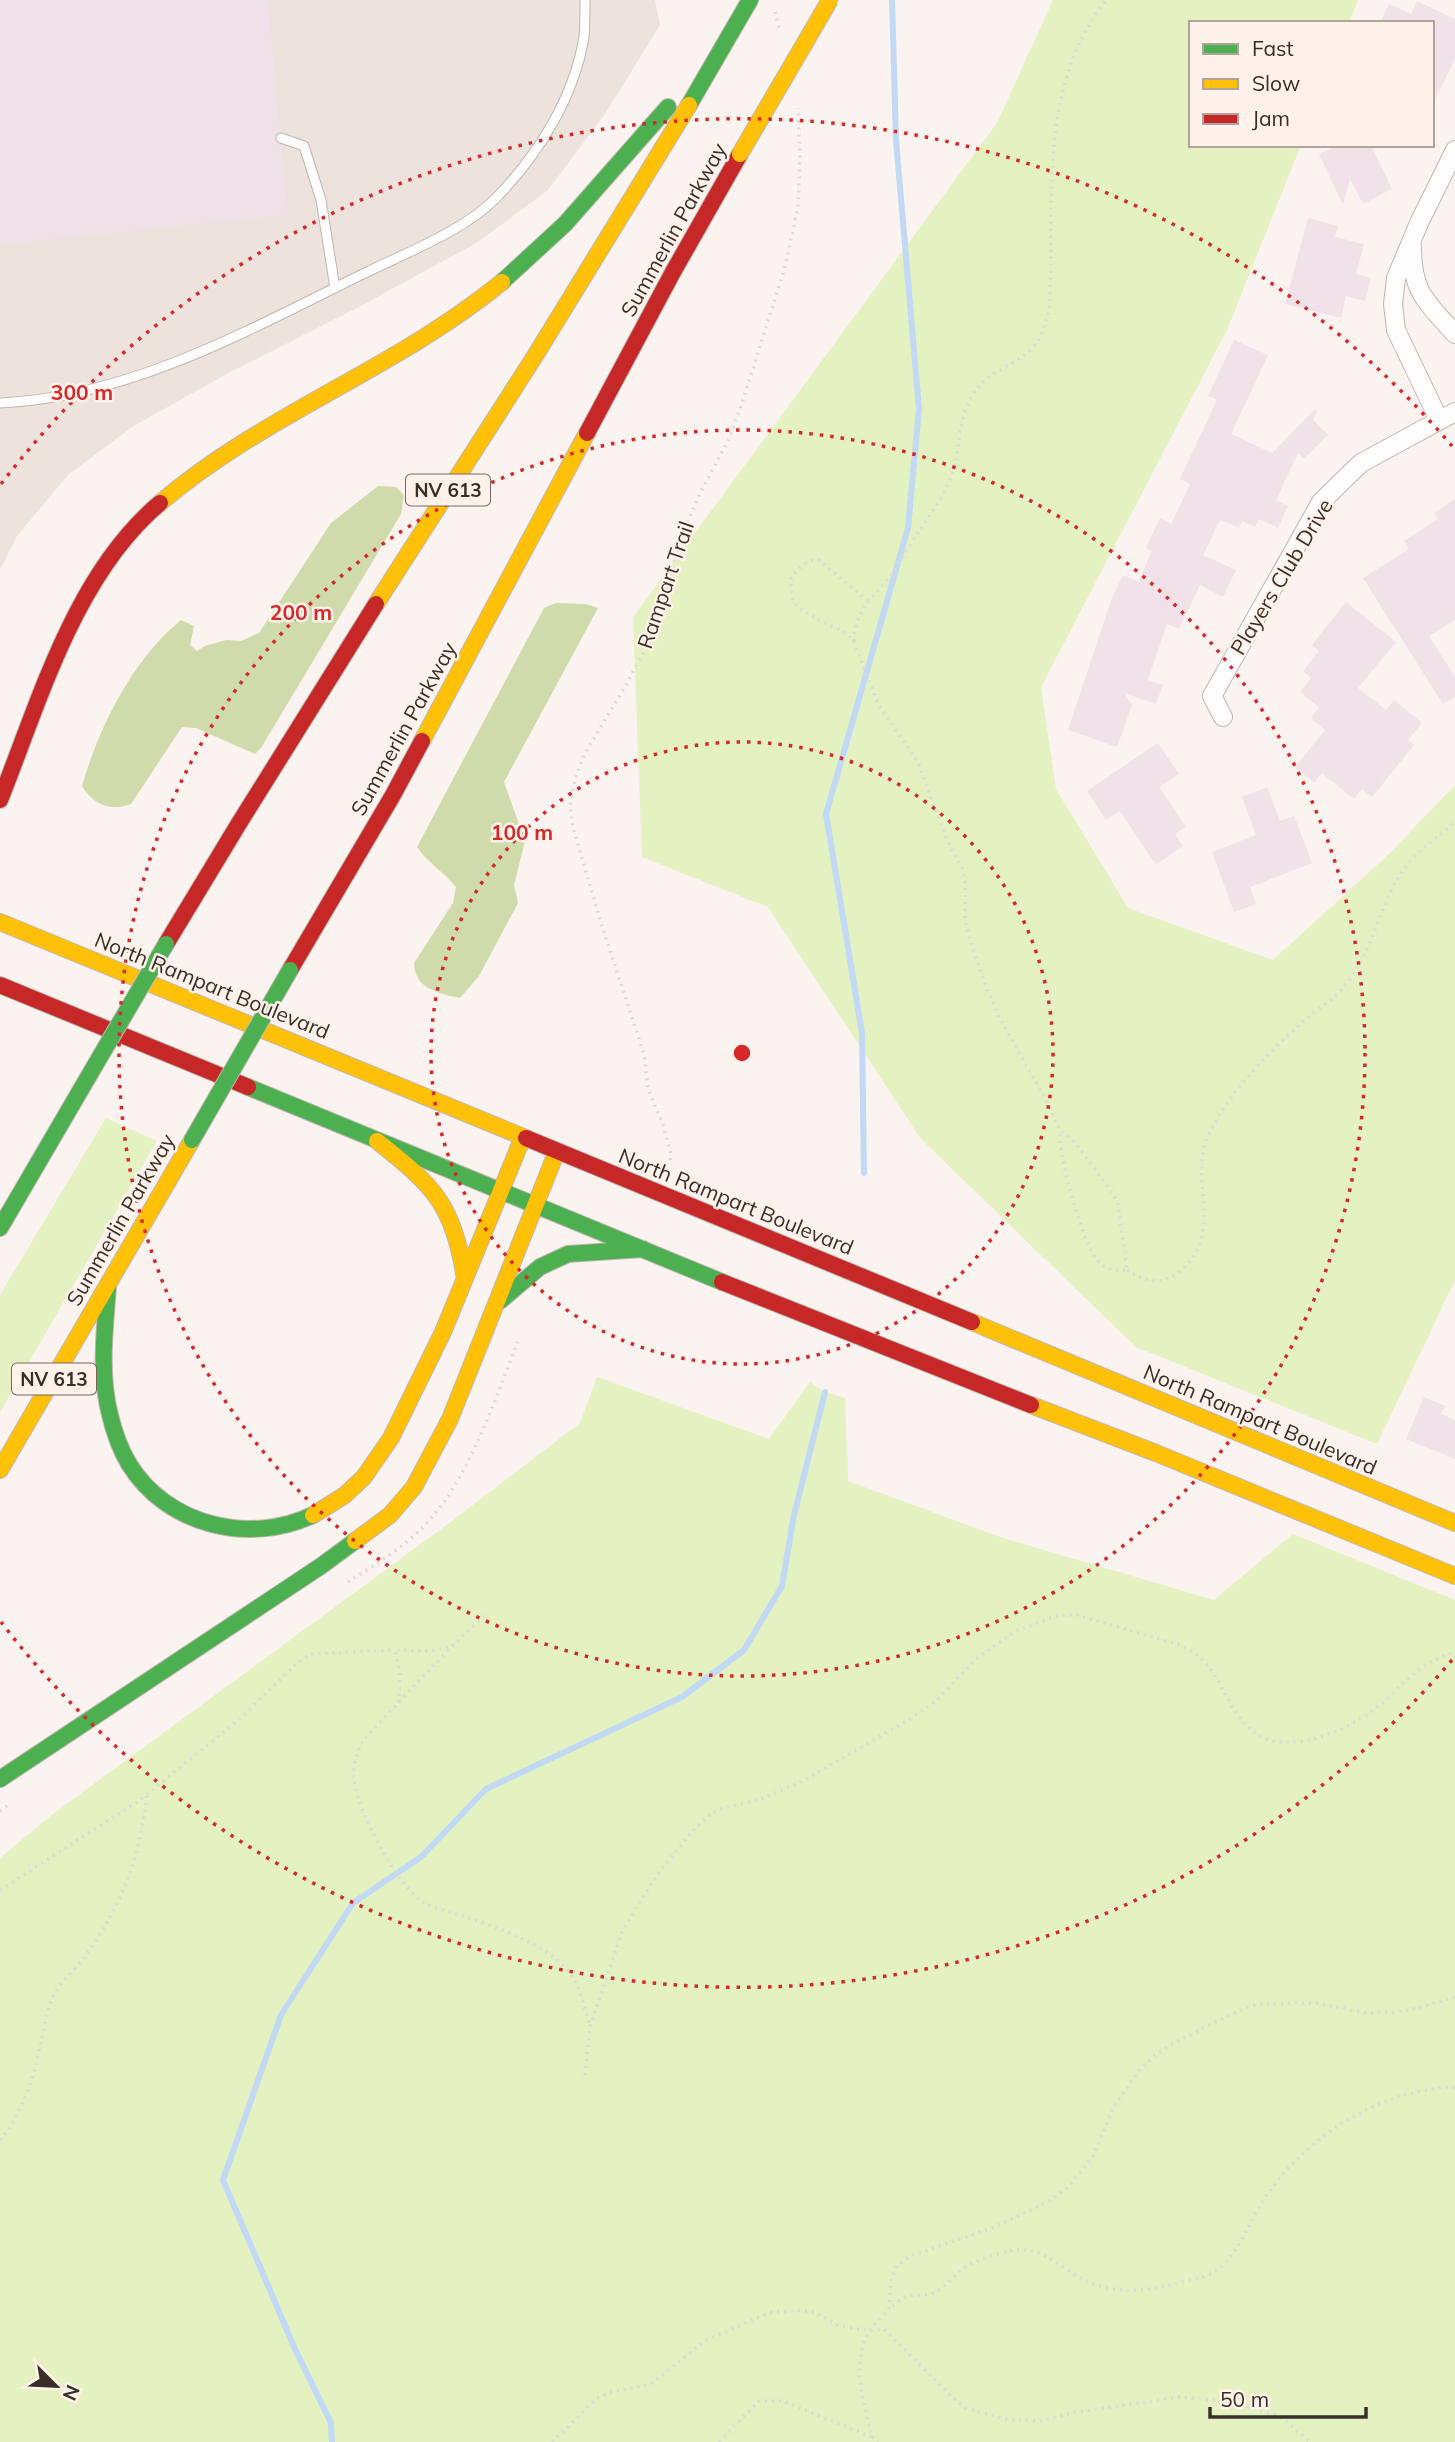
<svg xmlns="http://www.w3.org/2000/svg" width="1455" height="2442" viewBox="0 0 1455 2442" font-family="Mulish,sans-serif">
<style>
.built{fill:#eee2dc}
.green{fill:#e4f1c1}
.forest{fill:#cfdbab}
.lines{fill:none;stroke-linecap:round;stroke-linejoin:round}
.stream{stroke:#c1d9f4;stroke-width:6}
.building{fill:#f1e1e9}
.lane-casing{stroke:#bfb6b2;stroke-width:11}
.street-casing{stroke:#bfb6b2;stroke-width:20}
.fast-casing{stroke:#bfb6b2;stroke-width:18}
.slow-casing{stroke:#bfb6b2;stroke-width:18}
.jam-casing{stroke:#bfb6b2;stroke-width:18}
.path{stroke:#dcdad8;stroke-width:3.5;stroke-dasharray:2 5;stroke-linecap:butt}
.lane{stroke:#fefdfd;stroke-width:9}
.street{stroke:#fefdfd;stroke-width:18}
.fast{stroke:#4caf50;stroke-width:16}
.slow{stroke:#ffc107;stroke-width:16}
.jam{stroke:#c62828;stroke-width:16}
.fast-bridge-casing{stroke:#bfb6b2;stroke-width:18;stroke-linecap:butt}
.slow-bridge-casing{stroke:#bfb6b2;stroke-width:18;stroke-linecap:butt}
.fast-bridge{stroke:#4caf50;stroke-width:16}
.slow-bridge{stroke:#ffc107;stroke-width:16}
.ring{fill:none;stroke:#d62828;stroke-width:3.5;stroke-dasharray:3.5 7}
.labels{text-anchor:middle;stroke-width:5;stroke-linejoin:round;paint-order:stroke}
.shield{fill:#fff2eb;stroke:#756962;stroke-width:2}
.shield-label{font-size:19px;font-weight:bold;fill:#3a2e28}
.street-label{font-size:21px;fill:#3a2e28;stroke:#fff2eb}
.centre{fill:#d62828;stroke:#fff2eb;stroke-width:3.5}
.ring-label{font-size:21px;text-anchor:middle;font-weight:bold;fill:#d62828;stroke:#fff2eb;stroke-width:5;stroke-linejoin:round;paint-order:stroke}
</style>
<rect width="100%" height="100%" fill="#faf3f0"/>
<path class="built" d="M 0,0 L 655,0 L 660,25 L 605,114 L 548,190 L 478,242 L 355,309 L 232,371 L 132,427 L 68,475 L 17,536 L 0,570 Z"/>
<path class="green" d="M 1053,0 L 1358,0 L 1349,23 L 1191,23 L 1191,145 L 1301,145 L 1227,330 L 1041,687 L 1056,789 L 1128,908 L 1273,960 L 1389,854 L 1455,785 L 1455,1280 L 1377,1444 L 1136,1347 L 921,1139 L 768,907 L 642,857 L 633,617 L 997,123 Z
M 106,1118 L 157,1141 L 0,1412 L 0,1295 Z
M 597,1377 L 769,1439 L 810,1382 L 825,1392 L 845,1398 L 848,1481 L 1003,1538 L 1214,1600 L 1293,1534 L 1455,1600 L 1455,2442 L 0,2442 L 0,1858 L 53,1814 L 448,1524 L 580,1423 Z"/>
<path class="forest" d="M 378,486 L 396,487 L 404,495 L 401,514 L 261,748 L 255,754 L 196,728 L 182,727 L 131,804 C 111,812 92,804 82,786 C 99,727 133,659 181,620 L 194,626 L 190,645 L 197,651 L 205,646 L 226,640 L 241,641 L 259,633 L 331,523 Z
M 556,603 L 586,604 L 598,608 L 504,782 L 525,841 L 514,885 L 518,903 L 479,976 L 460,998 C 438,993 415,989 414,963 L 453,903 L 456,887 C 444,872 428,863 417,847 L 544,608 Z"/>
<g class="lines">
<path class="stream" d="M 864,1173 L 862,1033 L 826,814 L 908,528 L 919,409 L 896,140 L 892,0
M 332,2442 L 331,2423 L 295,2349 L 223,2180 L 281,2015 L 353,1903 L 421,1857 L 486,1789 L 682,1697 L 744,1650 L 782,1586 L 794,1515 L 825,1392"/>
</g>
<path class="building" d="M 0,0 L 268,0 L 280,131 L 276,133 L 274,139 L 276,143 L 281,146 L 288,215 L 0,245 Z
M 1417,1 L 1455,19 L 1455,58 L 1432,107 L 1432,23 L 1380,23 L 1389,4 L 1411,14 Z
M 1338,145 L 1371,145 L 1392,189 L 1363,204 L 1350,179 L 1343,205 L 1319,154 Z
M 1308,218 L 1338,226 L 1335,237 L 1364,244 L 1356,274 L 1371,278 L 1365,301 L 1346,296 L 1341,318 L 1285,304 Z
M 1234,340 L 1268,355 L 1231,434 L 1272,453 L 1315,409 L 1317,411 L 1313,420 L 1328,435 L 1304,459 L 1298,453 L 1276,500 L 1288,506 L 1278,528 L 1259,519 L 1255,527 L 1242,521 L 1239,528 L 1220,520 L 1203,555 L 1236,570 L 1223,597 L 1200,585 L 1179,629 L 1167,624 L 1148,680 L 1163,685 L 1156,704 L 1124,693 L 1132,705 L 1117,747 L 1068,730 L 1112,598 L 1123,575 L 1138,582 L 1152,551 L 1146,548 L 1160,518 L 1171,524 L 1190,484 L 1180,479 L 1217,400 L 1208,396 Z
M 1455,499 L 1455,620 L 1429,636 L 1455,677 L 1455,697 L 1443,704 L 1363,578 L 1409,549 L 1404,541 L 1438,519 L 1434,513 Z
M 1346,602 L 1396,642 L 1358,688 L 1386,710 L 1394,700 L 1422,723 L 1408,740 L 1414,745 L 1372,797 L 1362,789 L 1354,799 L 1322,773 L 1314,783 L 1295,767 L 1325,730 L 1311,718 L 1319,707 L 1300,692 L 1311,678 L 1303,671 L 1319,651 L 1312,645 Z
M 1158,743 L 1179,774 L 1159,787 L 1186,827 L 1175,834 L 1183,846 L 1156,865 L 1120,811 L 1106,820 L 1087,791 Z
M 1267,787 L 1280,821 L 1294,816 L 1312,863 L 1250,887 L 1256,904 L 1234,912 L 1212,852 L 1256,835 L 1242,797 Z
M 1424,1397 L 1445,1406 L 1441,1414 L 1455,1420 L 1455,1459 L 1406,1439 Z"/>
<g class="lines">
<defs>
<path id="lane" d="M 281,138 L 304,146 L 321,200 L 335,288
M 0,403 C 132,397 252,328 367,272 C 408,252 465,230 496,198 C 538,155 574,98 584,37 C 585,25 585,12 585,0"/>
<path id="street" d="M 1412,247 C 1412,293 1426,301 1455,334
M 1439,420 L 1396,330 L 1393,304 L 1396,278 L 1419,223 L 1455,150
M 1223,717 L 1212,696 L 1321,502 L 1361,463 L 1455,412"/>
<path id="fast" d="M 689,105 L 750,0
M 502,282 L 565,224 L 668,107
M 248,1087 L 722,1282
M 0,1228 L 80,1091
M 108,1287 C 105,1328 99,1374 110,1415 C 114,1432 120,1449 129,1464 C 167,1526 250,1545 313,1515
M 500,1301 L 540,1267 L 568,1254 L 643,1249
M 0,1779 L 321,1566 L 355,1541"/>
<path id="slow" d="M 160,503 C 264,414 396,369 502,282
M 376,604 L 535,356 L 689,105
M 422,741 L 587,433
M 0,922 L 526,1138
M 377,1141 C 435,1187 452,1203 465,1278
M 972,1322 L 1455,1523
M 1031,1405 L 1156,1453 L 1455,1576
M 0,1470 L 192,1140
M 313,1515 L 345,1495 L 364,1477 L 391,1438 L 443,1332 L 523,1137
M 355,1541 L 390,1515 L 414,1487 L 450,1419 L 557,1151"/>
<path id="jam" d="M 587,433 L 673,272 L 740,154
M 0,800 C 40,700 75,574 160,503
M 166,944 L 238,825 L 376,604
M 290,970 L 393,795 L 422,741
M 0,985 L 248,1087
M 526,1138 L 972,1322
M 722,1282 L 1031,1405"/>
</defs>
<use href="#lane" class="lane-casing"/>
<use href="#street" class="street-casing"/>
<use href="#fast" class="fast-casing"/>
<use href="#slow" class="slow-casing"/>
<use href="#jam" class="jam-casing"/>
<path class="path" d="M 775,12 L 780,32
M 868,601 L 819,560 C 805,559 796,570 790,581 L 793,602 L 803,611 L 847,634 L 854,642 L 879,706 L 918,762 L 946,838 L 962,868 L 965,880 L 965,919 L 969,937 L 985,984 L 999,1017 L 1045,1098 L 1060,1130 L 1073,1140 L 1082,1152 L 1113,1194 L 1118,1204 L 1127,1270 C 1118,1271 1108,1270 1101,1264 C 1084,1252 1057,1151 1060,1130
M 854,641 C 854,612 873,598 889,578 C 898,567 905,553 912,542 C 923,525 935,509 944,492 C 963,461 954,422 975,391 C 990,370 1017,365 1034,346 C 1042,338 1045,323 1049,312 C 1056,206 1035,92 1106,0
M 670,1160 L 671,1154 L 663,1125 L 648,1089 L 644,1054 L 601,923 L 573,827 L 570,805 L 576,776 L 584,755 L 626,685 L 651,638 L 667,591 L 680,539 L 700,493 L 729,439 L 743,400 L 785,267 L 798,207 L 800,155 L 798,108
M 1127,1270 C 1146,1283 1166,1286 1184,1268 C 1224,1229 1188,1178 1208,1136 C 1228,1094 1265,1056 1299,1025 C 1315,1011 1334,1000 1347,983 C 1374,949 1379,904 1404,869 C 1418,850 1438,838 1455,822
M 348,1582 C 373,1566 400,1550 422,1528 C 469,1481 493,1403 518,1342
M 484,1616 L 451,1647 L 364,1739 C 357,1752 352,1765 354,1781 C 358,1812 398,1887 425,1904 C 469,1919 554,1939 576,1983 C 582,1996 585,2011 590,2025
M 399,1703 L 400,1672 L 395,1650 L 430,1651 L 449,1647
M 0,1811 L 8,1805
M 0,1890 L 140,1800 L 244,1715 L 297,1663 L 311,1654 L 395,1650
M 1455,1997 L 1422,2007 L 1396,2012 L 1366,2013 L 1316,2003 L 1258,2004 L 1238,2011 L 1176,2042 L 1155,2055 L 1138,2072 L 1114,2106 L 1093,2156 L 1068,2187 L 1048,2202 L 992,2228 L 910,2256 L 897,2266 L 891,2278 L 889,2309 C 893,2306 897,2301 902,2299 C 912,2293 926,2298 937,2291 C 948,2285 955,2274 965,2267 C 977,2260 997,2254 1010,2251 C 1043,2243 1064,2273 1091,2283 C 1123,2295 1153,2290 1185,2281 C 1193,2279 1203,2278 1210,2274 C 1237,2261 1247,2225 1262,2202 C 1304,2138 1378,2089 1455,2087
M 585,2075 L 590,2027 L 622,1932 L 656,1876 L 692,1832 L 708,1816 L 720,1809 L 761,1799 L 803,1781 L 915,1716 L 938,1699 L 977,1658 L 1016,1631 L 1058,1615 L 1077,1615 L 1180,1645 C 1225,1666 1219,1701 1250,1729 C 1279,1756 1330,1737 1360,1719 C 1381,1707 1398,1687 1417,1671 C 1429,1662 1441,1657 1455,1652
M 0,2140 C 22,2114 33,2080 40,2047 C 44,2030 46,2011 54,1995 C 61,1981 75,1970 84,1958 C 122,1904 140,1859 147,1794
M 872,2437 L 878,2442
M 552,2442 L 596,2399 L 608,2393 L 651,2384 L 703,2342 L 768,2313 L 797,2310 L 817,2313 L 837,2325 L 870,2331 L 884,2329 L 952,2397 L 966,2408 L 1008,2420 L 1041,2421 L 1071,2413 L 1180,2397 L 1235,2402 L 1281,2417 L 1310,2442
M 719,2442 L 759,2401 L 783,2401 L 872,2437 C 864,2402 849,2362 871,2329 C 876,2322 884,2315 889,2309"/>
<use href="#lane" class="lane"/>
<use href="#street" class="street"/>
<use href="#fast" class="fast"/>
<use href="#slow" class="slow"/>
<use href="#jam" class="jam"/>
<defs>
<path id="fast-bridge" d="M 80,1091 L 166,944
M 192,1140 L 290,970"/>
<path id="slow-bridge" d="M 740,154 L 830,0"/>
</defs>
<use href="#fast-bridge" class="fast-bridge-casing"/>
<use href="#slow-bridge" class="slow-bridge-casing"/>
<use href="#fast-bridge" class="fast-bridge"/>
<use href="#slow-bridge" class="slow-bridge"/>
</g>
<g class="ring">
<circle cx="742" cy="1053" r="311"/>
<circle cx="742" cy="1053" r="623"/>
<path d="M1452 1660A934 934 0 0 1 1 1622M1 484A934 934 0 0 1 1452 446"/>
</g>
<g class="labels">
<g class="shield">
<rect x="406" y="474.5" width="84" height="31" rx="5"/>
<rect x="12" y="1363.5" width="84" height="31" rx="5"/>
</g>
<g class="shield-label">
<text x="448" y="497">NV 613</text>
<text x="54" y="1386">NV 613</text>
</g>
<g class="street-label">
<text transform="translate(674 230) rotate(-61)" y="7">Summerlin Parkway</text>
<text transform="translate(1282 577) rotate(-59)" y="7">Players Club Drive</text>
<text transform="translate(666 585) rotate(-71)" y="7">Rampart Trail</text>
<text transform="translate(404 729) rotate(-61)" y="7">Summerlin Parkway</text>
<text transform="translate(212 986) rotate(22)" y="7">North Rampart Boulevard</text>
<text transform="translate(736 1202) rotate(22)" y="7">North Rampart Boulevard</text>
<text transform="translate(121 1220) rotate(-60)" y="7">Summerlin Parkway</text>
<text transform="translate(1260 1420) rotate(23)" y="7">North Rampart Boulevard</text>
</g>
</g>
<circle cx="742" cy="1053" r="10" class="centre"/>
<g class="ring-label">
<text x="82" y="400">300 m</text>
<text x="301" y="620">200 m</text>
<text x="522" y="840">100 m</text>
</g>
<rect x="1189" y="21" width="245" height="126" fill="#fff2eb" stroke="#b0a49d" stroke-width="2"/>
<rect x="1203" y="44" width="35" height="10" fill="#4caf50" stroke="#b0a49d" stroke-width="2"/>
<text x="1252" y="56" font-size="21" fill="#3a2e28">Fast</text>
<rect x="1203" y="79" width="35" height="10" fill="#ffc107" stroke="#b0a49d" stroke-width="2"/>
<text x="1252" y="91" font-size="21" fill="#3a2e28">Slow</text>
<rect x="1203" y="114" width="35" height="10" fill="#c62828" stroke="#b0a49d" stroke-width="2"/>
<text x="1252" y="126" font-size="21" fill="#3a2e28">Jam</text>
<g transform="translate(56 2386) rotate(114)" stroke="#fff2eb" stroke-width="5" paint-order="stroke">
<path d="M0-5L12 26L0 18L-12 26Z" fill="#3a2e28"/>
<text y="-10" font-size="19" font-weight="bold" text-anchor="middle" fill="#3a2e28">N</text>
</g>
<path d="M1210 2407v10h156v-10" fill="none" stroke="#3a2e28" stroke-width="3.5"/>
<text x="1220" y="2407" font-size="21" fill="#3a2e28" stroke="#fff2eb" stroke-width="5" paint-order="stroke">50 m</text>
</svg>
